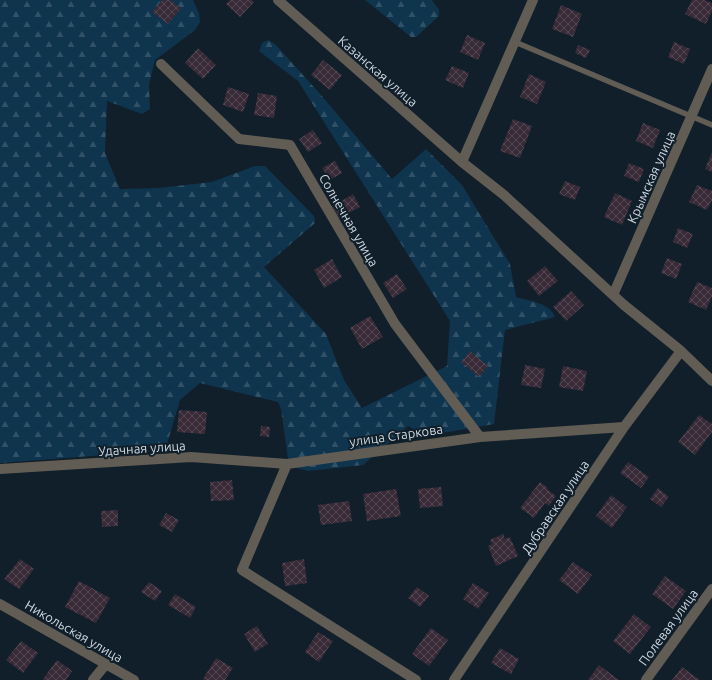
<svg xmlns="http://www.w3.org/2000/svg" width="712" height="680" viewBox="0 0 712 680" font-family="Ubuntu,sans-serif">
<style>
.forest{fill:url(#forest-firs)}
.building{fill:url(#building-cross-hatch)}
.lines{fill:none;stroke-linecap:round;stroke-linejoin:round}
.lane{stroke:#615c54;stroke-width:5.5}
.street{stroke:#615c54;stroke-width:10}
.labels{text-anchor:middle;stroke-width:4;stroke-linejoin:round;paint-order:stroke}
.street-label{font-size:13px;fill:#cfd9e1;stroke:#101f2a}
</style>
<defs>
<pattern id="forest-firs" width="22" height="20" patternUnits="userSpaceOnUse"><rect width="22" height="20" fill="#0f344e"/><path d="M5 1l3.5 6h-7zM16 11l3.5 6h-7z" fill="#315167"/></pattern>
<pattern id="building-cross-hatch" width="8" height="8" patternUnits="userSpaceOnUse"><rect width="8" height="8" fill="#382a37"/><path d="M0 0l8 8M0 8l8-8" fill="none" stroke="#544854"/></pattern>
</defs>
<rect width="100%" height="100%" fill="#101f2a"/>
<path class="forest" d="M 0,0 L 193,0 L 199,14 L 200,22 L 195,30 L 155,60 L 149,84 L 150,109 L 142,114 L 107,101 L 105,153 L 120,189 L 159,188 L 212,182 L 255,166 L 265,166 L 314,216 L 315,223 L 264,267 L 326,334 L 344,380 L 362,408 L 447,366 L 450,321 L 298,81 L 259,51 L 262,43 L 268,40 L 275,44 L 321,95 L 392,179 L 426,149 L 462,185 L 510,264 L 516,297 C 529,301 550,303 555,317 L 505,330 L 494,424 L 425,436 L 408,426 L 363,465 L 308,471 L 289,466 L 281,409 L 278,402 L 200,383 L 180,400 L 167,444 L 104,455 L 0,463 Z
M 365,0 L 432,0 L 439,10 L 439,16 L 416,37 L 411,37 Z"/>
<path class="building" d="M 162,0 L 170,0 L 181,8 L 168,24 L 152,12 Z
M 230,0 L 252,0 L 254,2 L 240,17 L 226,4 Z
M 692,0 L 704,0 L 712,3 L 712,11 L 706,24 L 685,14 Z
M 561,5 L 582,14 L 573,37 L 552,29 Z
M 467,35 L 485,43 L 478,60 L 460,52 Z
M 674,42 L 690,49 L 684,64 L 668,57 Z
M 578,45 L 590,50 L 586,58 L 575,53 Z
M 198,48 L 216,65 L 203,79 L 185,63 Z
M 323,60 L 342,75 L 330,90 L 311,75 Z
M 452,66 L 469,73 L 463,88 L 445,80 Z
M 529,74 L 546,82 L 537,104 L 520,97 Z
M 228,87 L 249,94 L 243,112 L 223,105 Z
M 258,93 L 277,96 L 274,118 L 254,115 Z
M 513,119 L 532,126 L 520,158 L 500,151 Z
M 643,123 L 660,130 L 653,148 L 636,141 Z
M 313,130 L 322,143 L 308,152 L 299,139 Z
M 712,152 L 712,172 L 705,169 Z
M 335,161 L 342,173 L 330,180 L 322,168 Z
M 629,163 L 644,169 L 639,182 L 624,176 Z
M 565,181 L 580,187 L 575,200 L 559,194 Z
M 697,185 L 712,191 L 712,200 L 707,210 L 689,202 Z
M 615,193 L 632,201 L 622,225 L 604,217 Z
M 353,194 L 360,207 L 336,220 L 330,208 Z
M 678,228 L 693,234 L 687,248 L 673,242 Z
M 667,258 L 682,264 L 676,279 L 661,273 Z
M 332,259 L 342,277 L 324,288 L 314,270 Z
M 545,266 L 558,281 L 539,296 L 527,281 Z
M 397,274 L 407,289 L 393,298 L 383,283 Z
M 697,282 L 712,288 L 712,296 L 706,310 L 688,302 Z
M 571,291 L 584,305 L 566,321 L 553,307 Z
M 370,316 L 383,337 L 362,349 L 350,328 Z
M 470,351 L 488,366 L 479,377 L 461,362 Z
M 525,365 L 545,369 L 541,388 L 521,385 Z
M 563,366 L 587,371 L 583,391 L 559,387 Z
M 179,410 L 207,412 L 205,434 L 177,432 Z
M 699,415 L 712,424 L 712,432 L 695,455 L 678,442 Z
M 261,426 L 270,427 L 269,437 L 260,436 Z
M 628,462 L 649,477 L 641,488 L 620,473 Z
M 232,480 L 234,500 L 211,501 L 210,482 Z
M 540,482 L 548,488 L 547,489 L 556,496 L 549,506 L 545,503 L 534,518 L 520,508 Z
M 441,487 L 443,506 L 420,508 L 418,489 Z
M 658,488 L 669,497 L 661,507 L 650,499 Z
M 396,489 L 401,516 L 367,521 L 363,494 Z
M 611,495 L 627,507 L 612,528 L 596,516 Z
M 349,501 L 352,521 L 321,525 L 318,505 Z
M 118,510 L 118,526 L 102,527 L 101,511 Z
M 166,513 L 179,520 L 172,532 L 159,525 Z
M 503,534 L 505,539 L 510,537 L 518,556 L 496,566 L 488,546 L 492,544 L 490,540 Z
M 20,559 L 34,569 L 19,589 L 4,579 Z
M 304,559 L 307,583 L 285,586 L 282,563 Z
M 573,562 L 592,575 L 578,594 L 559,580 Z
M 665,576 L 686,591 L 673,609 L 652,594 Z
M 79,581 L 110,598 L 96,623 L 65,607 Z
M 149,582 L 162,591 L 155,601 L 141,592 Z
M 473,583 L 489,593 L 478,609 L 463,599 Z
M 417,587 L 429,596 L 420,607 L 408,598 Z
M 175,594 L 196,607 L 190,618 L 168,605 Z
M 634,614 L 651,627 L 630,654 L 613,641 Z
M 257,626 L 268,644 L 255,652 L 244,634 Z
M 431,628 L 448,640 L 429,666 L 412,654 Z
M 318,632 L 333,641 L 319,662 L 305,652 Z
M 21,641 L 38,653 L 23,673 L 6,660 Z
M 500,648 L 519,659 L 511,674 L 491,663 Z
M 216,658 L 233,668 L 225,680 L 205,680 L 203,679 Z
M 57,660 L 72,671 L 66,680 L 44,680 L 43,679 Z
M 599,665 L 619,680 L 588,680 Z
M 682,667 L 700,680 L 672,680 Z"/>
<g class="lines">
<path class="lane" d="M 515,42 L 712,125"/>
<path class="street" d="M 278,0 L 462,162 L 504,195 L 624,305 L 681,351 L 712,381
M 161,64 L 239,139 L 290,145 L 395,324 L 480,437
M 462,162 L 533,0
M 613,295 L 712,69
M 0,469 L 191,457 L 287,464
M 0,604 L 134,680
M 93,680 L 106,664
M 416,680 L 242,570 L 287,464 L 480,437 L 624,427
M 454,680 L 624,427 L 681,351
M 646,680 L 712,589"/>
</g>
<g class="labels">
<g class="street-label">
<text transform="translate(378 71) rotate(41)" y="5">Казанская улица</text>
<text transform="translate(651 177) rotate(-66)" y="5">Крымская улица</text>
<text transform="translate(349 220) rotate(60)" y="5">Солнечная улица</text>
<text transform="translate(396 435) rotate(-8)" y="5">улица Старкова</text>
<text transform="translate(142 448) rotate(-4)" y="5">Удачная улица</text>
<text transform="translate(555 507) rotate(-56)" y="5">Дубравская улица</text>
<text transform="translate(668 627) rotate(-54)" y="5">Полевая улица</text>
<text transform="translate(74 631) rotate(30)" y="5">Никольская улица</text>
</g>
</g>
</svg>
